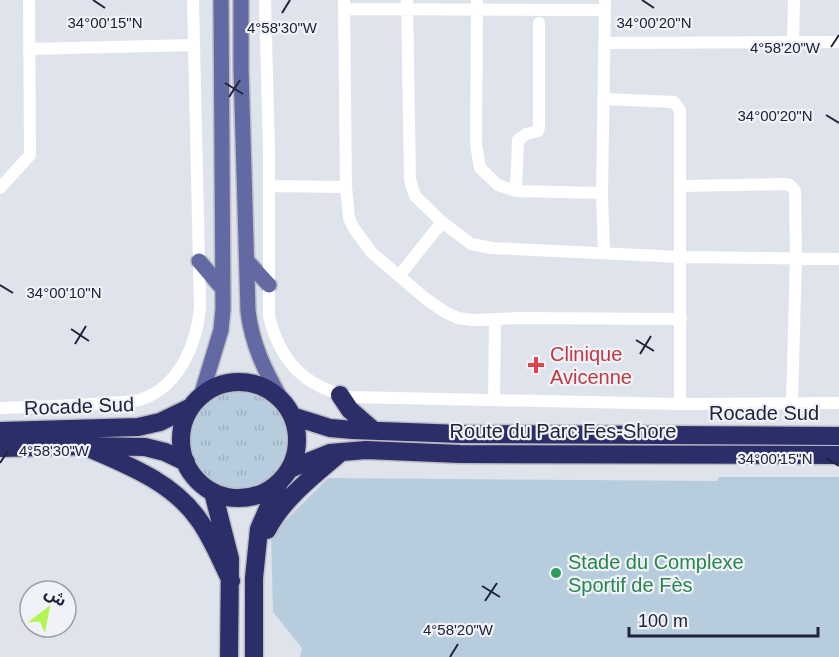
<svg xmlns="http://www.w3.org/2000/svg" width="839" height="657" viewBox="0 0 839 657" font-family="Helvetica,'Noto Sans Arabic',sans-serif">
<style>
.park{fill:url(#park-tufts)}
.pitch{fill:#b7cddd}
.lines{fill:none;stroke-linecap:round;stroke-linejoin:round}
.major-casing{stroke:#bcbdc4;stroke-width:18}
.highway-casing{stroke:#bcbdc4;stroke-width:21}
.minor{stroke:#fff;stroke-width:12}
.major{stroke:#6369a2;stroke-width:15}
.highway{stroke:#2b2e68;stroke-width:18}
.ticks{fill:none;stroke:#20233b;stroke-width:2}
.health-dot{fill:#e0444e;stroke:#f0f2f8;stroke-width:2}
.leisure-dot{fill:#2e9e5b;stroke:#f0f2f8;stroke-width:2}
.labels{text-anchor:middle;stroke-width:4.5;stroke-linejoin:round;paint-order:stroke}
.health-label{font-size:20px;fill:#be3a42;stroke:#f0f2f8;text-anchor:start}
.street-label{font-size:20px;fill:#20233b;stroke:#f0f2f8}
.leisure-label{font-size:20px;fill:#27864d;stroke:#f0f2f8;text-anchor:start}
.ticks-label{font-size:15px;text-anchor:middle;fill:#20233b;stroke:#f0f2f8;stroke-width:4.5;stroke-linejoin:round;paint-order:stroke}
</style>
<defs>
<pattern id="park-tufts" width="24" height="20" patternUnits="userSpaceOnUse" patternTransform="scale(1.5)"><rect width="24" height="20" fill="#b7cddd"/><path d="M3 7l-1-3M5 7V3M7 7l1-3M15 17l-1-3M17 17v-4M19 17l1-3" fill="none" stroke="#9db0bf"/></pattern>
</defs>
<rect width="100%" height="100%" fill="#dfe3eb"/>
<path class="park" d="M188 441a51 51 0 1 1 102 0a51 51 0 1 1-102 0Z"/>
<path class="pitch" d="M 719,477 L 839,477 L 839,657 L 300,657 L 302,648 L 273,612 L 271,535 L 328,478 L 717,481 Z"/>
<g class="lines">
<defs>
<path id="major" d="M 241,0 L 241,68 L 248,311 C 252,345 265,371 282,401
M 199,261 L 223,289
M 247,261 L 269,285
M 201,396 L 221,330 L 223,309 L 221,0"/>
<path id="highway" d="M181 440a58 58 0 1 1 116 0a58 58 0 1 1-116 0Z
M 340,395 L 350,410 L 373,430
M 292,416 L 330,428 L 353,430 L 461,434 L 839,436
M 0,431 L 138,427 L 160,422 L 191,407
M 84,446 C 125,464 172,481 199,520 C 212,538 221,561 231,581
M 0,448 L 84,446 L 145,447 L 165,452 L 186,462
M 290,469 L 330,453 L 366,450 L 460,454 L 839,455
M 213,492 L 230,559 L 229,657
M 267,530 C 283,499 313,476 339,454
M 254,657 L 254,578 L 259,529 L 279,483"/>
</defs>
<use href="#major" class="major-casing"/>
<use href="#highway" class="highway-casing"/>
<path class="minor" d="M 265,0 L 269,151 L 269,316 C 280,362 305,387 351,397 L 680,404 L 839,403
M 344,0 L 346,187 L 349,218 L 353,227 L 371,252 L 426,299 L 445,312 L 458,318 L 472,320 L 519,318 L 681,319
M 407,0 L 410,180 L 415,196 L 442,222 L 471,244 L 492,248 L 681,257 L 839,259
M 477,0 L 476,144 L 480,168 L 498,185 L 516,191 L 602,193
M 344,9 L 605,10
M 793,42 L 794,0
M 605,43 L 839,42
M 29,49 L 194,45
M 604,99 L 674,102 L 680,110 L 680,404
M 269,186 L 346,187
M 681,186 L 785,184 L 790,185 L 795,191 L 796,258 L 792,403
M 0,188 L 30,155 L 29,0
M 516,191 L 518,140 L 526,134 L 538,131 L 539,127 L 539,23
M 604,253 L 602,193 L 605,0
M 399,276 L 442,222
M 494,400 L 495,320
M 0,408 C 35,407 70,406 106,403 C 117,402 131,403 142,399 C 180,386 197,343 200,307 L 193,0"/>
<use href="#major" class="major"/>
<use href="#highway" class="highway"/>
</g>
<path class="ticks" d="M 93,0 L 105,8M 642,0 L 654,8M 282,13 L 290,0M 831,47 L 839,35M 225,83 L 243,94M 229,97 L 240,80M 826,115 L 839,123M 0,285 L 13,293M 71,329 L 89,341M 636,340 L 654,351M 75,344 L 86,326M 640,354 L 651,336M 826,458 L 839,466M 0,463 L 8,451M 482,586 L 500,597M 485,601 L 497,583M 450,657 L 458,644"/>
<path class="health-dot" d="M533 356h6v6h6v6h-6v6h-6v-6h-6v-6h6z"/>
<circle class="leisure-dot" cx="556" cy="573" r="6"/>
<g class="labels">
<g class="health-label">
<text x="550" y="361">Clinique<tspan x="550" dy="23">Avicenne</tspan></text>
</g>
<g class="street-label">
<text transform="translate(79 406) rotate(-2)" y="7">Rocade Sud</text>
<text x="764" y="420">Rocade Sud</text>
<text x="563" y="438">Route du Parc Fes-Shore</text>
</g>
<g class="leisure-label">
<text x="568" y="569">Stade du Complexe<tspan x="568" dy="23">Sportif de Fès</tspan></text>
</g>
</g>
<g class="ticks-label">
<text x="105" y="28">34°00'15"N</text>
<text x="654" y="28">34°00'20"N</text>
<text x="282" y="33">4°58'30"W</text>
<text x="785" y="53">4°58'20"W</text>
<text x="775" y="121">34°00'20"N</text>
<text x="64" y="298">34°00'10"N</text>
<text x="54" y="456">4°58'30"W</text>
<text x="775" y="464">34°00'15"N</text>
<text x="458" y="635">4°58'20"W</text>
</g>
<g transform="translate(48 609) rotate(32)"><circle r="28" fill="#f0f2f8" stroke="#9d9fac" stroke-width="1.5"/>
<path d="M0-4.5L10 22L0 15L-10 22Z" fill="#b4f553"/>
<text y="-9" font-size="16" font-weight="bold" text-anchor="middle" fill="#20233b">ش</text>
</g>
<path d="M629 627v9h189v-9" fill="none" stroke="#20233b" stroke-width="3"/>
<text x="638" y="627" font-size="18" fill="#20233b" stroke="#f0f2f8" stroke-width="4.5" paint-order="stroke">100 m</text>
</svg>
